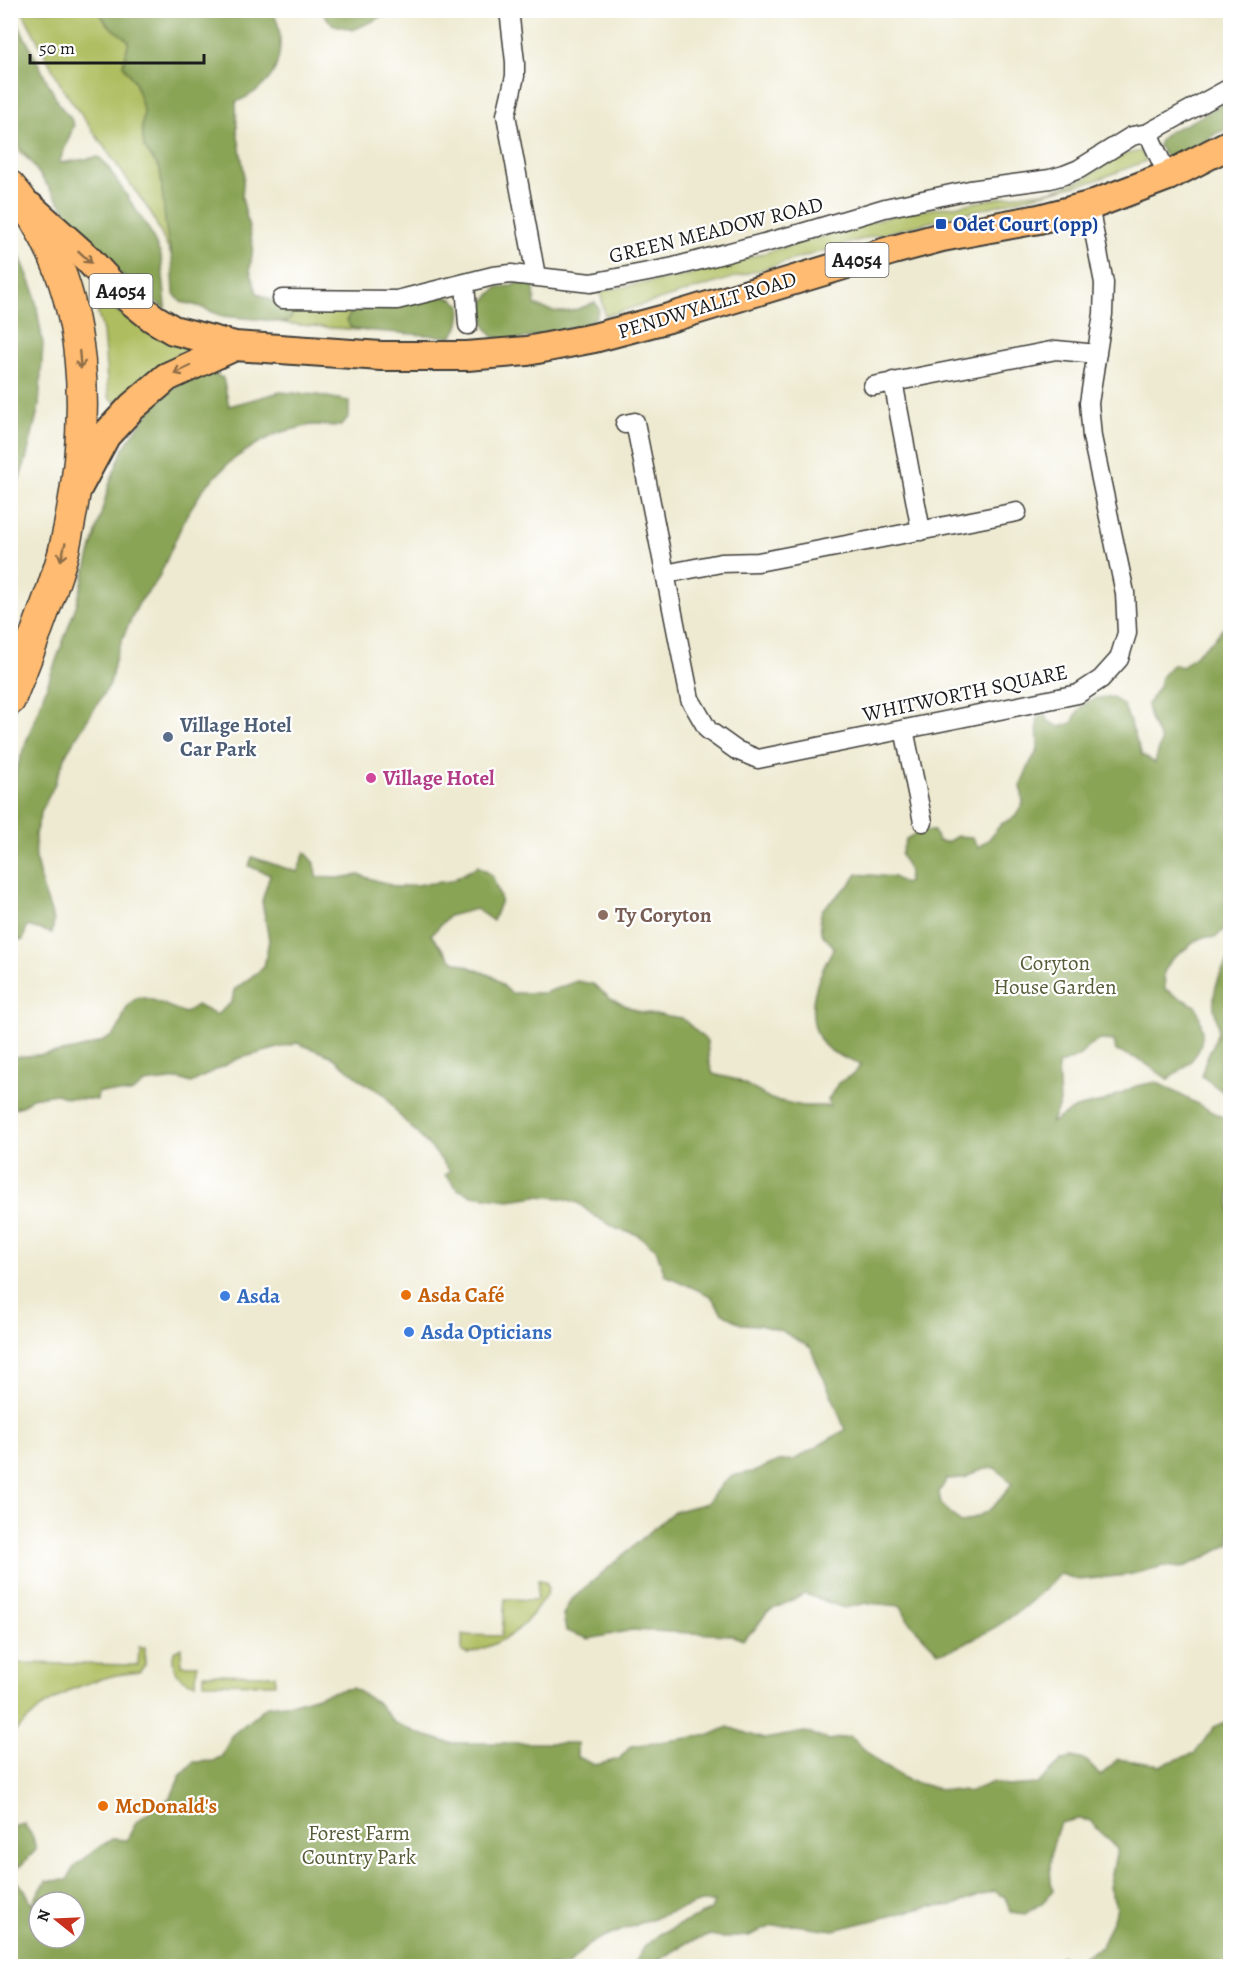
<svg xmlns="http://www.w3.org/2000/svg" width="1241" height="1977" viewBox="0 0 1241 1977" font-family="Alegreya,serif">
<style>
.green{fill:#aebd5f;stroke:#656c3e;stroke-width:1.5}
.forest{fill:#8aa456;stroke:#536039;stroke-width:1.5;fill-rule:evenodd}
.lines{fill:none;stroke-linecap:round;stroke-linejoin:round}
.minor-casing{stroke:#3c3b37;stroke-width:21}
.primary-casing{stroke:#3c3b37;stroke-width:32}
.trunk-casing{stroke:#3c3b37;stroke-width:33}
.minor{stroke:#fff;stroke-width:18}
.primary{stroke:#febb71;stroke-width:28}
.trunk{stroke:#febb71;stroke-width:30}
.oneway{stroke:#8d6c46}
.transit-dot{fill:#1a4fb4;stroke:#fff;stroke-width:2}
.service-dot{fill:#5c6f8a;stroke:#fff;stroke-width:2}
.hotel-dot{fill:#d1479c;stroke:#fff;stroke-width:2}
.education-dot{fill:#8d6e63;stroke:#fff;stroke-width:2}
.food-dot{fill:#e8710a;stroke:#fff;stroke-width:2}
.shop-dot{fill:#3f7fe0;stroke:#fff;stroke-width:2}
.labels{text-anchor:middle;stroke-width:4.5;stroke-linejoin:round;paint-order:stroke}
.shield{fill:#fff;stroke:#606060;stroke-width:1.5}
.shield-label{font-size:20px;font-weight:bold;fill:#1c1c1c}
.transit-label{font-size:21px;font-weight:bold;fill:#164399;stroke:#fff;text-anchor:start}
.street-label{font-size:21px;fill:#1c1c1c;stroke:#fff}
.service-label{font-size:21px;font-weight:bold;fill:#4e5e75;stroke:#fff;text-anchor:start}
.hotel-label{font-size:21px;font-weight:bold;fill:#b23c85;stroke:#fff;text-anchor:start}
.education-label{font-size:21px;font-weight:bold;fill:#785e54;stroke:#fff;text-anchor:start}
.park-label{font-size:21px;fill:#565c37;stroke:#fff}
.food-label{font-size:21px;font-weight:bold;fill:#c56008;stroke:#fff;text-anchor:start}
.shop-label{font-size:21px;font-weight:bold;fill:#366cbe;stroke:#fff;text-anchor:start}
</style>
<rect width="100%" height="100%" fill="#fff"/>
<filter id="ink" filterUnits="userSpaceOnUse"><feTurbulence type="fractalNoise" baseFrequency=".0167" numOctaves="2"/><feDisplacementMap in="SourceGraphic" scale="12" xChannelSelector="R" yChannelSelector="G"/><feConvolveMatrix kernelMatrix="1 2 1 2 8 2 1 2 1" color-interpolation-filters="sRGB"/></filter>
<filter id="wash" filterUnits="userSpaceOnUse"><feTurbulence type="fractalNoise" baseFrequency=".008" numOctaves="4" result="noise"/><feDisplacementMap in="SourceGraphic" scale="24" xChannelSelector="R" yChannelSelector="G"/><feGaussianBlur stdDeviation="1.35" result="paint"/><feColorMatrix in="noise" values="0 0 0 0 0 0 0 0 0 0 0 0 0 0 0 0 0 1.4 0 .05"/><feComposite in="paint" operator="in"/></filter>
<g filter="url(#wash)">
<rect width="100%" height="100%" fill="#eeead1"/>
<path class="green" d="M 22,11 L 99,11 L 106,23 L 129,41 L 123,65 L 135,82 L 144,112 L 142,126 L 144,147 L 160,169 L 166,230 L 172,257 L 151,213 L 63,89 Z
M 10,127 L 20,147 L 31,162 L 11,145 Z
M 1141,151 L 1146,161 L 1094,181 L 870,237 L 605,316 L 600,291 L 684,276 L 903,213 L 967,204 L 1008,196 L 1050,191 L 1084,179 L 1120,155 Z
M 102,304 C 114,307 124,317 134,323 C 153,334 174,341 195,348 L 191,353 L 170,361 L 142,379 L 122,398 L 115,402 L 110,399 L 108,394 L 103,331 L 97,310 Z
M 286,307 L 353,310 L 347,319 L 350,327 L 368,331 L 290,324 L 272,321 L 287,322 Z
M 538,1579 L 547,1583 C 550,1592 545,1597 540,1604 C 520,1634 501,1643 468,1654 L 462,1652 L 462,1635 L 502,1636 L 505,1599 L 537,1600 Z
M 139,1647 L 145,1647 L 145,1665 L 139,1672 L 116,1675 L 94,1681 L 70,1690 L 41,1708 L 11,1735 L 11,1663 L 138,1665 Z
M 181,1648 L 182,1665 L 197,1665 L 196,1683 C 179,1682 170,1668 174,1652 Z
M 204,1674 L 275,1675 L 275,1684 L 204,1683 Z"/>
<path class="forest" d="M 11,10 L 60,106 L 70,117 L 74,125 L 59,163 L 99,157 L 106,164 L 150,231 L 161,256 L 166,306 L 164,308 L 104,261 L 80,231 L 20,147 L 11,127 Z
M 99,11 L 275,11 L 273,13 C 283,29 282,56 273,73 C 266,86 250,96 236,102 L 237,130 L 244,171 L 242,197 L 253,246 L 250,270 L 257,293 L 291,310 L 292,317 L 287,322 L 222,316 L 198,306 L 181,302 L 174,294 L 172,257 L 166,230 L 160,169 L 144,147 L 142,126 L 144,112 L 135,82 L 123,65 L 129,41 L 106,23 Z
M 321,11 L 385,11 L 378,19 L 353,30 L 332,24 Z
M 1230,97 L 1230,130 C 1216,130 1211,138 1200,145 C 1190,151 1179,156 1169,161 L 1158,145 C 1163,132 1172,130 1184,125 C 1199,118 1217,107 1230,97 Z
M 11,234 L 34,291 L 43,344 L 39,406 L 26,460 L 11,502 Z
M 520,281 L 534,285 L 535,305 C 559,316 572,313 595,302 L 599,309 L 596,317 L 586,325 L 512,341 L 493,337 L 485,326 L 483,311 L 484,301 L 498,287 L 512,286 Z
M 438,296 L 451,298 L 461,305 C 460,318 461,329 450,337 L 361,330 L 350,327 L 347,319 L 353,310 L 393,305 Z
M 195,373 L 211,373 L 223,378 L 229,406 L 280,392 L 317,395 L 349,401 L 349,416 L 341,426 L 311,425 L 278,433 L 255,445 L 231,461 L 204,488 L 186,516 L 158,579 L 139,603 L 127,628 L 116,656 L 110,684 L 67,752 L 54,786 L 42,810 L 35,834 L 36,860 L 42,886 L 54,921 L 52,933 L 27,926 L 23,940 L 11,940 L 11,791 L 16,770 L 76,606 L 109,485 L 123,448 L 150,410 L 172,389 Z
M 1230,620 L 1230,924 L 1215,938 L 1204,937 L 1196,941 L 1171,960 L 1164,972 L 1165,989 L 1176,996 L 1196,1006 C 1210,1042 1200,1059 1168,1079 L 1140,1060 L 1116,1051 L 1114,1041 L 1100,1040 L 1090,1045 L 1079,1056 L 1058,1065 L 1060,1103 L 1051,1123 L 1076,1108 L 1102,1102 L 1136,1086 L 1156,1082 L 1230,1121 L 1230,1544 L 1202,1559 L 1181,1568 L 1164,1566 L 1128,1575 L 1079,1580 L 1060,1574 C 1030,1604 1008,1623 969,1641 C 958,1647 949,1652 938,1652 L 909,1622 L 901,1606 L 867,1603 L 844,1608 L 805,1594 L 767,1612 L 755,1629 L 743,1640 L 730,1635 L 632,1630 L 589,1639 L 566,1631 L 563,1615 L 570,1601 L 673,1512 L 707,1503 L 723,1483 L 732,1476 L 756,1471 L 778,1461 L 794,1460 L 845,1430 L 834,1401 L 815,1359 L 811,1348 L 782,1331 L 759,1325 L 741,1324 L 721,1312 L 711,1296 L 665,1275 L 656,1249 L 636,1234 L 619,1230 L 594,1216 L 578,1203 L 563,1198 L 537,1196 L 509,1200 L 472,1195 L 459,1190 L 445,1175 L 450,1171 L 434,1151 L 399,1115 L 384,1094 L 366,1084 L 331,1056 L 297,1043 L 237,1059 L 191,1083 L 179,1079 L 145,1083 L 131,1093 L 98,1092 L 97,1100 L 67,1098 L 56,1094 L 32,1098 L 22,1106 L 11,1109 L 10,1057 C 35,1056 95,1051 114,1034 C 122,1027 122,1014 128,1006 C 130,1002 136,999 139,997 L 150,999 L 185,1013 L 197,1005 L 216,1015 L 232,1002 L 234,990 L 264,967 L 269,940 L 262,901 L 270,875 L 249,866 L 252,857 L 297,872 L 305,852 L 315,863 L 316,877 L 338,878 L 359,875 L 397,887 L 451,881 L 478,866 L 492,875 L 501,900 L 493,921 L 476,909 L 449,916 L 431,935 L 452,960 L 494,977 L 511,993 L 544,993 L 577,981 L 593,984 L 611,999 L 640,1012 L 682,1018 L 707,1041 L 709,1062 L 713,1074 L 738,1080 L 771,1099 L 803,1106 L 830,1106 L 828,1100 L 838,1083 L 855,1073 L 861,1064 C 849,1060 828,1053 821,1041 C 802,1010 819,974 834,947 L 821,933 L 820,918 L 822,910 L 850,884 L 857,874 L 894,877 L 904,884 L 908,882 L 909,872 L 901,855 L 906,839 L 922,830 L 934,831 L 938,841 L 947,842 L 957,836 L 972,837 L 978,847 L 989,839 L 1001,824 L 1015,817 L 1023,804 L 1021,784 L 1030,763 L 1038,750 L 1037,718 L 1046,714 L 1048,721 L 1060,727 L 1072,723 C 1081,702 1090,697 1113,697 L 1124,706 L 1142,755 L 1155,763 L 1161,741 L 1150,719 L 1147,705 L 1159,686 L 1161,677 L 1173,664 L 1182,667 L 1215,638 ZM 995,1468 L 1012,1483 C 996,1507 989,1513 961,1523 L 941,1504 L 939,1492 L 947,1479 L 965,1478 L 979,1470 Z
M 1230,959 L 1230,1104 L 1227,1095 L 1202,1076 C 1203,1070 1204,1063 1207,1057 C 1211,1049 1216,1041 1218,1031 C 1219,1023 1215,1015 1214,1008 C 1212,992 1220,970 1230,959 Z
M 352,1688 L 378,1703 L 393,1722 L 420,1734 L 450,1743 L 577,1743 L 577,1757 L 595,1765 L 619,1759 L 631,1746 L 710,1735 L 728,1727 L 764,1739 L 805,1732 L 829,1740 L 850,1736 L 878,1762 L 907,1780 L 939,1789 L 969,1792 L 993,1782 L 1007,1786 L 1037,1784 L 1062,1761 L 1072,1757 L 1087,1761 L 1100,1776 L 1118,1759 L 1161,1765 L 1195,1753 L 1214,1727 L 1230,1720 L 1230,1966 L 1060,1966 L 1061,1956 L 1072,1962 L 1101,1947 L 1117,1908 L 1109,1888 L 1117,1849 L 1095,1827 L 1092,1821 L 1078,1819 L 1060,1823 C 1051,1846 1047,1867 1053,1891 L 1042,1903 L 1025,1914 L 1010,1912 L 1005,1897 L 993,1891 L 951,1906 L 930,1906 L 834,1930 L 794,1925 L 772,1926 L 749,1936 L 723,1938 L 711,1935 L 686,1943 L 651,1966 L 642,1966 L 636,1961 L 645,1946 L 660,1934 L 711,1910 L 714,1902 L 701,1902 L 651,1919 L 590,1943 L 567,1966 L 11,1966 L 11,1876 L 25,1890 L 32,1904 L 46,1881 L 67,1880 L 74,1867 L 99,1847 L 112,1839 L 127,1840 L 136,1822 L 171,1797 L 180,1776 L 194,1762 L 213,1761 L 222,1756 L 231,1736 L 267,1706 L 294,1703 L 335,1691 ZM 39,1902 L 75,1902 L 75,1938 L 39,1938 Z
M 24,1824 L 33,1837 L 36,1850 L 17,1869 L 11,1871 L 11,1827 Z"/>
</g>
<g filter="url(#ink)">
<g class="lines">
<defs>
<path id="minor" d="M 509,10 L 515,62 L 515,76 L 506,115 L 536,276
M 1148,133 L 1168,176
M 465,283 L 468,325
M 282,299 L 397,300 L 493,276 L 511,274 L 591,283 L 674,267 L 798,234 L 885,208 L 970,190 L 1050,179 L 1064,175 L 1079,169 L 1132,136 L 1148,133 L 1230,88
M 893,381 L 921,531
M 873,386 L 1056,350 L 1097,354
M 625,424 L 635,422 L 690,699 L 708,730 L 736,750 L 758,759 L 1078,694 L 1101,679 L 1119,659 L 1127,633 L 1125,593 L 1092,437 L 1089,403 L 1103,314 L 1104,283 L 1089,206
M 665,574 L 721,563 L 758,562 L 1017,512
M 904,729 L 923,822"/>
<path id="primary" d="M 30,207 L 88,259 L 111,284 L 153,318 L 173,330 L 235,346 L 381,356 L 467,356 L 527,351 L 594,338 L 669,318 L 893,250 L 942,237 L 1039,219 L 1089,206 L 1168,176 L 1230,144
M 77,489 L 106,435 L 132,407 L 167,377 L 235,346"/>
<path id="trunk" d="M 10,186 C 96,286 92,428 64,550 C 61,563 56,576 52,589 C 39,626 25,663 10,700"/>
</defs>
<use href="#minor" class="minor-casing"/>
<use href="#primary" class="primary-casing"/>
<use href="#trunk" class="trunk-casing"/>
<use href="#minor" class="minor"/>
<use href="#primary" class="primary"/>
<use href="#trunk" class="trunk"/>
</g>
<defs><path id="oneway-shaft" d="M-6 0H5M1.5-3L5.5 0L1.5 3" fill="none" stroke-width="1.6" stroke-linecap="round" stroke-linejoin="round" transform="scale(1.5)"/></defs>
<g class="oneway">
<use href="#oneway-shaft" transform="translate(85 257) rotate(43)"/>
<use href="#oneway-shaft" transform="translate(80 360) rotate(85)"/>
<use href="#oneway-shaft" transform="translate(182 370) rotate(154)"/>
<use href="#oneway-shaft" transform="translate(63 552) rotate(105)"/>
</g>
</g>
<rect class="transit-dot" x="935" y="218" width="12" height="12" rx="3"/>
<circle class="service-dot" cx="168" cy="737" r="6"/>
<circle class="hotel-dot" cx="371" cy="778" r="6"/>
<circle class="education-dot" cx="603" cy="915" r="6"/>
<g class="food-dot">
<circle cx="406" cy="1295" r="6"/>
<circle cx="103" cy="1806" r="6"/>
</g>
<g class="shop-dot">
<circle cx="225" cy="1296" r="6"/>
<circle cx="409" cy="1332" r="6"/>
</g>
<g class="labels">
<g class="shield">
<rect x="825.5" y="243" width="63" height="34" rx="4.5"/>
<rect x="89.5" y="274" width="63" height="34" rx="4.5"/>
</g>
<g class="shield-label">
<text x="857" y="267">A4054</text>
<text x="121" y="298">A4054</text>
</g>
<g class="transit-label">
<text x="953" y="231">Odet Court (opp)</text>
</g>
<g class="street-label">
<text transform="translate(716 230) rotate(-14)" y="7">GREEN MEADOW ROAD</text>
<text transform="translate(707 305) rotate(-17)" y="7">PENDWYALLT ROAD</text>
<text transform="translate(965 693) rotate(-12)" y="7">WHITWORTH SQUARE</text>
</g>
<g class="service-label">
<text x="180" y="732">Village Hotel<tspan x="180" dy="24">Car Park</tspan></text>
</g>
<g class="hotel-label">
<text x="383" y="785">Village Hotel</text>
</g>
<g class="education-label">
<text x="615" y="922">Ty Coryton</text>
</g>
<g class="park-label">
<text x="1055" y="970">Coryton<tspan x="1055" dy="24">House Garden</tspan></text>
<text x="359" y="1840">Forest Farm<tspan x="359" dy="24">Country Park</tspan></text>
</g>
<g class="food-label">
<text x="418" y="1302">Asda Café</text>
<text x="115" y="1813">McDonald's</text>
</g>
<g class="shop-label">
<text x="237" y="1303">Asda</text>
<text x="421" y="1339">Asda Opticians</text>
</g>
</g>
<rect width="1241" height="1977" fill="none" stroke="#fff" stroke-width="36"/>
<g transform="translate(57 1920) rotate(288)"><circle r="28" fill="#ffffff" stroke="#a4a4a4" stroke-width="1.5"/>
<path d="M0-4.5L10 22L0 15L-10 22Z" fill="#c8321e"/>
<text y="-9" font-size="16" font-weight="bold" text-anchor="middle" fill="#1c1c1c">N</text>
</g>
<path d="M30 54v9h174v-9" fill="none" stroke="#1c1c1c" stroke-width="3"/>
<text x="39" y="54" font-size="18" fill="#1c1c1c" stroke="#ffffff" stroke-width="4.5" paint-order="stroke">50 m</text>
</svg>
